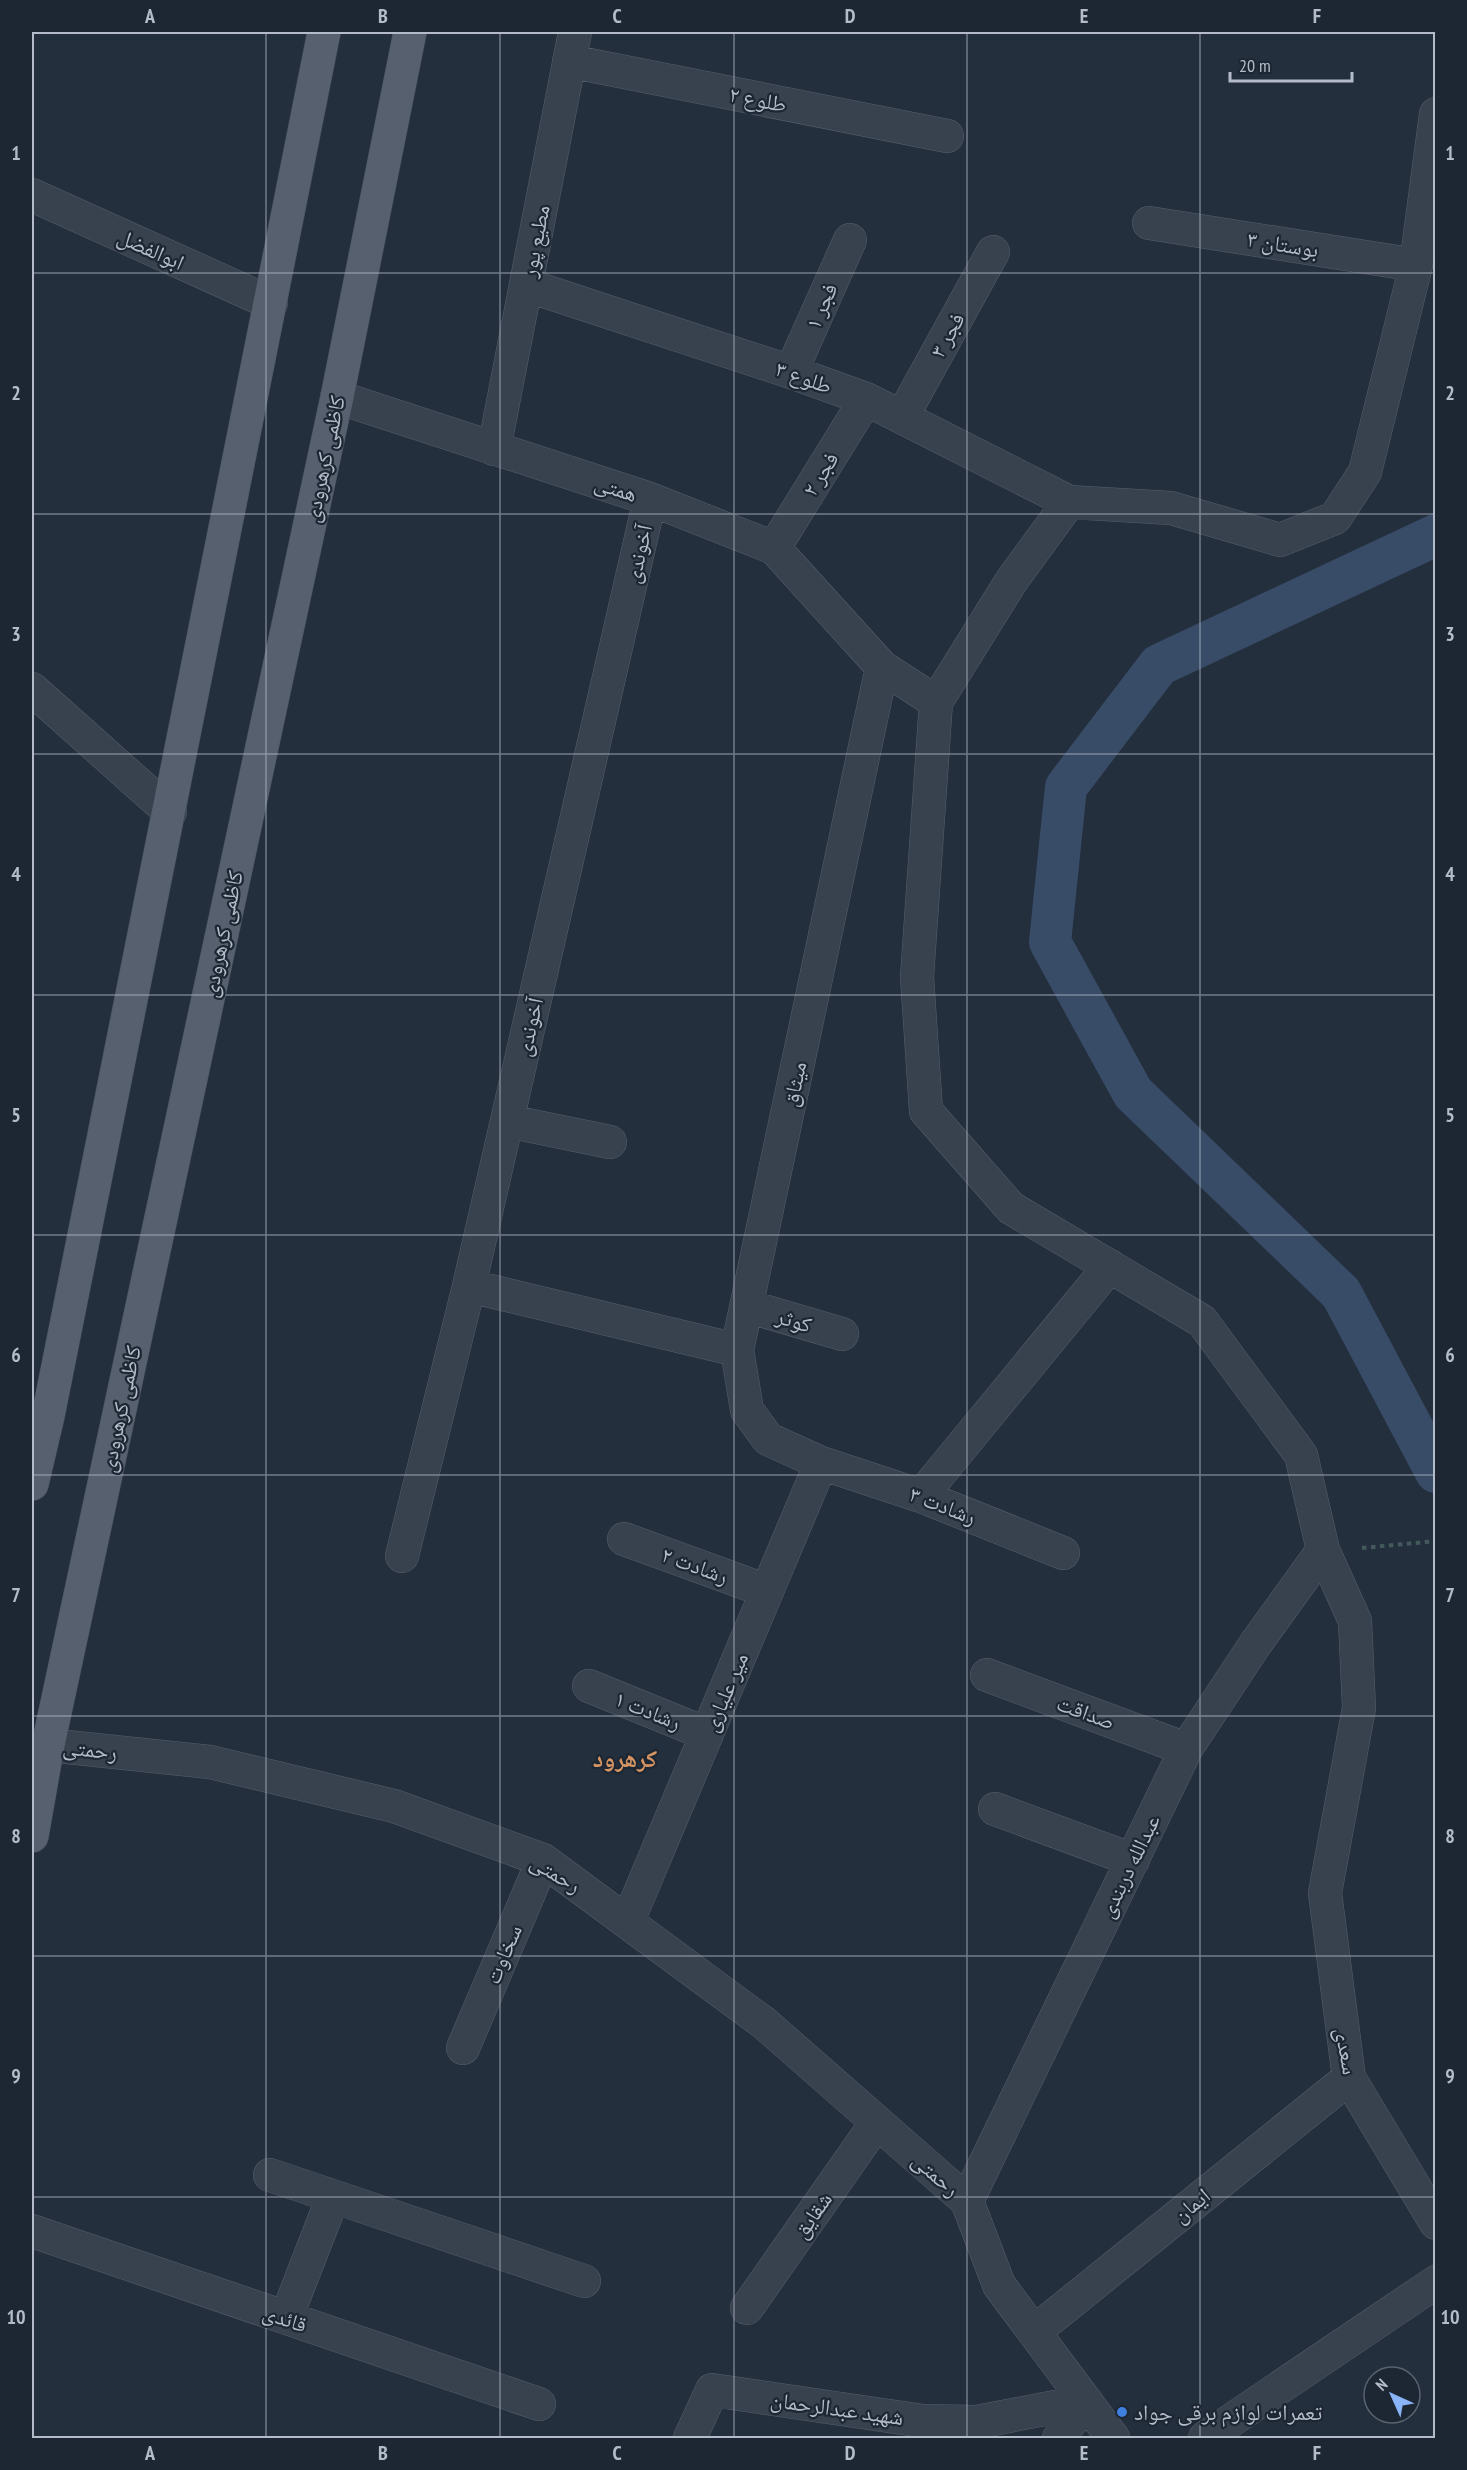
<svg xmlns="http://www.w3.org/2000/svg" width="1467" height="2470" viewBox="0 0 1467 2470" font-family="'PT Sans Narrow','Noto Naskh Arabic',sans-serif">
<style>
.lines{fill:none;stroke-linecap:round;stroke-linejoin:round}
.canal{stroke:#394c67;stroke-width:42}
.minor-casing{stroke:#565f6c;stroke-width:34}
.major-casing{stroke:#414a57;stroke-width:34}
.path{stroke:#44595c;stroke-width:4;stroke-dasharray:4.5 4.5;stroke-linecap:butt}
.minor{stroke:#38414e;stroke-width:33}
.major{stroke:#56606e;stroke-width:33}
.grid{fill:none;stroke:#b4bcc9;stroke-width:1.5;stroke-opacity:0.55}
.shop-dot{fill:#3f7fe0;stroke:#1d2633;stroke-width:2}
.labels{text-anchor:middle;stroke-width:4.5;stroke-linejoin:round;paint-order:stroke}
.street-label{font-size:22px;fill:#b4bcc9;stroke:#1d2633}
.poi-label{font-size:22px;fill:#b4bcc9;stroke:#1d2633;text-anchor:start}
.neighbourhood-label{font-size:24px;font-weight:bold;fill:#d59563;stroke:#1d2633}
.neatline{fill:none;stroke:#b4bcc9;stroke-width:2}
.grid-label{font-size:20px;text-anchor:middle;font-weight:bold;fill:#b4bcc9}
</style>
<rect width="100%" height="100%" fill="#242f3e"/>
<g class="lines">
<path class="canal" d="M 1436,535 L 1159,665 L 1066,787 L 1050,942 L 1133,1093 L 1341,1293 L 1436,1472"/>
<defs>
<path id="minor" d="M 569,61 L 947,136
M 1436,114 L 1416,265 L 1365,472 L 1335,518 L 1280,540 L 1171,508 L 1069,502 L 1012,580 L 936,702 L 917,977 L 926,1111 L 1011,1208 L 1202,1321 L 1301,1455 L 1323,1550 L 1355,1621 L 1359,1708 L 1325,1893 L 1349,2078 L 1436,2223
M 32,195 L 271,303
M 1149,223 L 1416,265
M 526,285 L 791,372 L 866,399 L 1069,502
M 791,372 L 850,240
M 337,397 L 650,499 L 774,548 L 882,667 L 936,702
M 902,417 L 993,252
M 494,449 L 575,32
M 774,548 L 866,399
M 882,667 L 737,1350 L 747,1410 L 768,1439 L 821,1463 L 921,1496 L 1063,1553
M 32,689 L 170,812
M 507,1121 L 610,1142
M 469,1286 L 737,1350
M 747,1306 L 842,1334
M 921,1496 L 1110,1266
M 624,1539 L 767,1591
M 402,1556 L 469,1286 L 650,499
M 987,1675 L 1186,1749
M 589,1686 L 707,1734
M 48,1745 L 210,1762 L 394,1806 L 543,1860 L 764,2023 L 967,2201 L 999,2285 L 1113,2438
M 995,1809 L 1133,1860
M 628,1921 L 821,1463
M 463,2048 L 543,1860
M 270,2175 L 584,2281
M 967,2201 L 1186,1749 L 1256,1643 L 1323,1550
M 32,2231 L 539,2404
M 747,2308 L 877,2122
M 286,2318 L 333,2197
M 1034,2332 L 1349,2078
M 690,2438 L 712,2390 L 923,2421 L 977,2422 L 1086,2401
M 1059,2438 L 1086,2401
M 1205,2438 L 1436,2282"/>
<path id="major" d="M 32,1484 L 48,1416 L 324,32
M 32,1836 L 48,1745 L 337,397 L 410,32"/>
</defs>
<use href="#minor" class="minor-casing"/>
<use href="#major" class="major-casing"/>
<path class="path" d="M 1362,1548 L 1436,1541"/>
<use href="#minor" class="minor"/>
<use href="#major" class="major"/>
</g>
<path class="grid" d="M 266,32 L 266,2438M 500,32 L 500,2438M 734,32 L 734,2438M 967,32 L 967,2438M 1200,32 L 1200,2438M 32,273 L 1436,273M 32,514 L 1436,514M 32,754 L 1436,754M 32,995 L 1436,995M 32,1235 L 1436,1235M 32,1475 L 1436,1475M 32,1716 L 1436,1716M 32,1956 L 1436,1956M 32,2197 L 1436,2197"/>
<circle class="shop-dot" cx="1122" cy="2412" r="6"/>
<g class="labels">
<g class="street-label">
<text transform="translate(758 99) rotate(11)" y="8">طلوع ۲</text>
<text transform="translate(535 241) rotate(-79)" y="8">مطیع پور</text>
<text transform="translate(1283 244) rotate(9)" y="8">بوستان ۳</text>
<text transform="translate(151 249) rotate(24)" y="8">ابوالفضل</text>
<text transform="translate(821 306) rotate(-66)" y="8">فجر ۱</text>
<text transform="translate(947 335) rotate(-61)" y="8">فجر ۳</text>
<text transform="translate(804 377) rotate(19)" y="8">طلوع ۳</text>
<text transform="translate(324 459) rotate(-78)" y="8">کاظمی کرهرودی</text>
<text transform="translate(820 474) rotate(-58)" y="8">فجر ۲</text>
<text transform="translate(616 488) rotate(18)" y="8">همتی</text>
<text transform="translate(638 554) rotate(-77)" y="8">آخوندی</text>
<text transform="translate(222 934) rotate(-78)" y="8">کاظمی کرهرودی</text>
<text transform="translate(529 1027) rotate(-77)" y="8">آخوندی</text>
<text transform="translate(794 1084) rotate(-78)" y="8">میثاق</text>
<text transform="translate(794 1320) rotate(17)" y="8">کوثر</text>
<text transform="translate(120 1409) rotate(-78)" y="8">کاظمی کرهرودی</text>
<text transform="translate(943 1505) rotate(21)" y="8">رشادت ۳</text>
<text transform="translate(695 1565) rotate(20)" y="8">رشادت ۲</text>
<text transform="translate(725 1692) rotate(-67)" y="8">میر علیاری</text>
<text transform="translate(648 1710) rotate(22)" y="8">رشادت ۱</text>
<text transform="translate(1086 1712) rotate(20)" y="8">صداقت</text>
<text transform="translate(90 1749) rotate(6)" y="8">رحمتی</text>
<text transform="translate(1129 1866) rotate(-64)" y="8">عبدالله دربندی</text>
<text transform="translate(556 1873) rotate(31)" y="8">رحمتی</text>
<text transform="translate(503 1954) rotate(-67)" y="8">سخاوت</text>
<text transform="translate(1347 2051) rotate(80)" y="8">سعدی</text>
<text transform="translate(936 2174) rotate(41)" y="8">رحمتی</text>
<text transform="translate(1191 2205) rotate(-39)" y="8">ایمان</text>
<text transform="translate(812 2215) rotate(-55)" y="8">شقایق</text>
<text transform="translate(285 2318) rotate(19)" y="8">قائدی</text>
<text transform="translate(837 2408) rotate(8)" y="8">شهید عبدالرحمان</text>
</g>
<g class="poi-label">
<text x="1134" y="2420">تعمرات لوازم برقی جواد</text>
</g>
<g class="neighbourhood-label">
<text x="625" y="1767">کرهرود</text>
</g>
</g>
<rect width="1467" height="2470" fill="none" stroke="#1d2633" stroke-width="66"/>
<g transform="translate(1392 2395) rotate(315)"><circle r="28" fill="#1d2633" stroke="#59626f" stroke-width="1.5"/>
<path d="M0-4.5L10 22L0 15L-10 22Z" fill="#8ab4f8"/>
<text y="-9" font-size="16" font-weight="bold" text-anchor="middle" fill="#b4bcc9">N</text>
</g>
<path d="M1230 72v9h122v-9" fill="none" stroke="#b4bcc9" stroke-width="3"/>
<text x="1239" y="72" font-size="18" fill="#b4bcc9" stroke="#1d2633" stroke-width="4.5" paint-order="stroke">20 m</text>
<rect x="33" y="33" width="1401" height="2404" class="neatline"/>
<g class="grid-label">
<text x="150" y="23">A</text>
<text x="383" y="23">B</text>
<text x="617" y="23">C</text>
<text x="850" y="23">D</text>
<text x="1084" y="23">E</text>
<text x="1317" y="23">F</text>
<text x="16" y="160">1</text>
<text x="1450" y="160">1</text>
<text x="16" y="400">2</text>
<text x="1450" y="400">2</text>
<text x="16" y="641">3</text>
<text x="1450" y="641">3</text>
<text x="16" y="881">4</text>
<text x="1450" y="881">4</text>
<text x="16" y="1122">5</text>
<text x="1450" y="1122">5</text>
<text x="16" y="1362">6</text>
<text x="1450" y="1362">6</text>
<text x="16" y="1602">7</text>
<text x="1450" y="1602">7</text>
<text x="16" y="1843">8</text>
<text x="1450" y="1843">8</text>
<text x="16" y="2083">9</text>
<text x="1450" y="2083">9</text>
<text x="16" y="2324">10</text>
<text x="1450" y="2324">10</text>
<text x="150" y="2460">A</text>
<text x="383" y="2460">B</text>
<text x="617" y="2460">C</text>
<text x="850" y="2460">D</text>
<text x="1084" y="2460">E</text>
<text x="1317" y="2460">F</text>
</g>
</svg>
